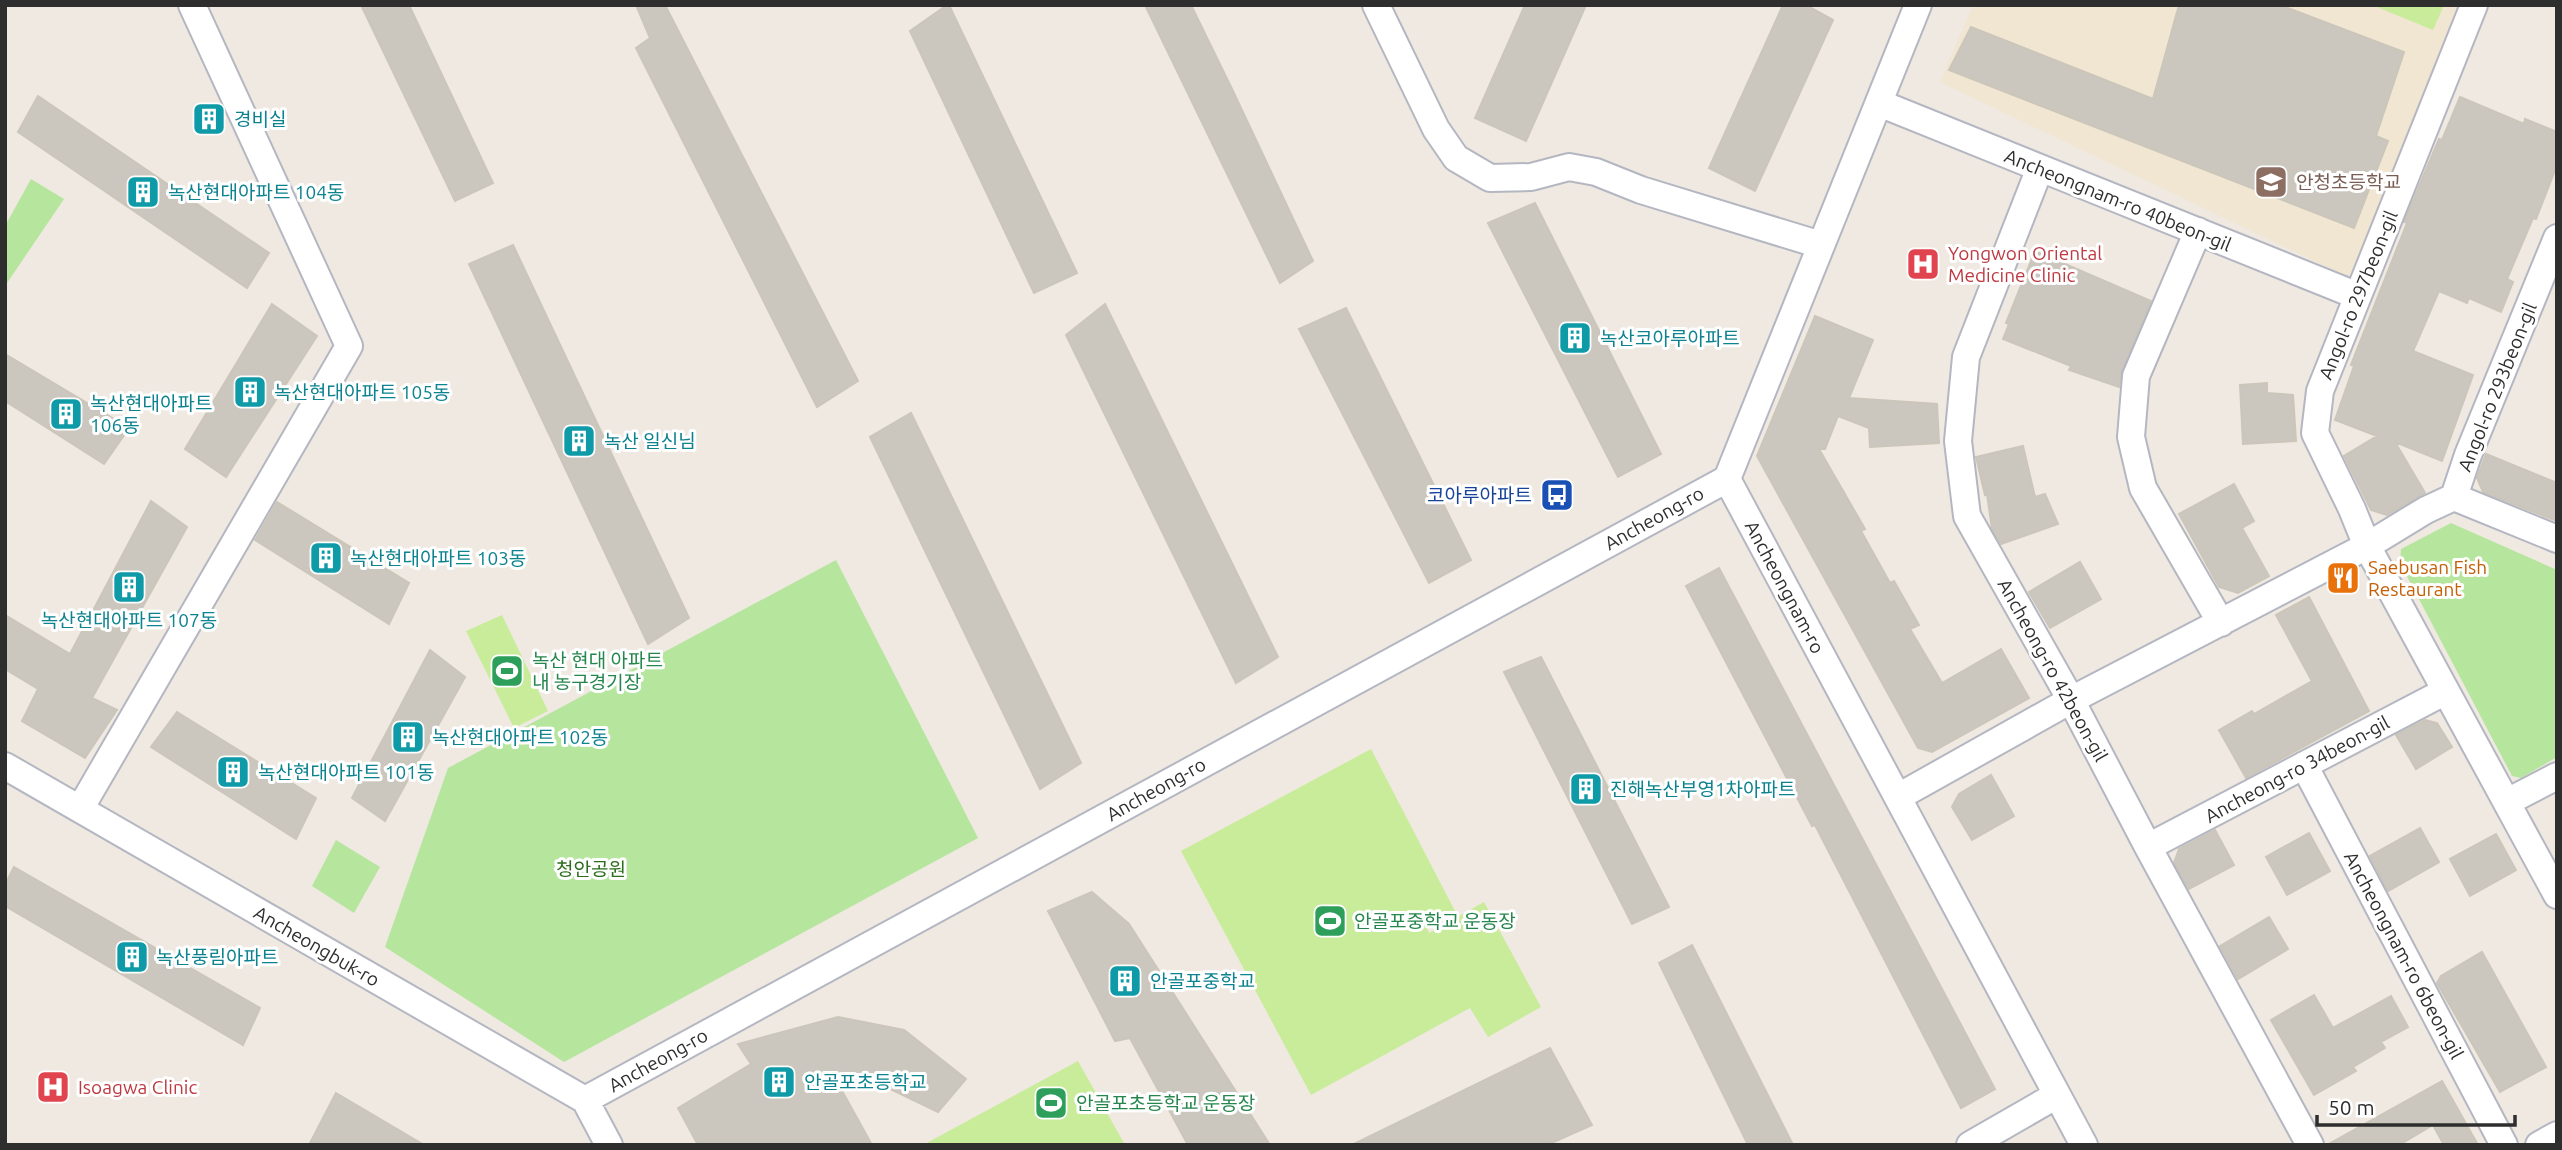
<svg xmlns="http://www.w3.org/2000/svg" width="2562" height="1150" viewBox="0 0 2562 1150" font-family="Ubuntu,'Noto Sans KR',sans-serif">
<style>
.education{fill:#f0e6d1}
.park{fill:#b6e59e}
.pitch{fill:#c9ec9a}
.building{fill:#cbc7bf;stroke:#cbc5ba;stroke-width:2}
.lines{fill:none;stroke-linecap:round;stroke-linejoin:round}
.minor-casing{stroke:#b4b7c1;stroke-width:30}
.minor{stroke:#fff;stroke-width:26}
.labels{text-anchor:middle;stroke-width:6;stroke-linejoin:round;paint-order:stroke}
.culture-label{font-size:19px;fill:#0d838f;stroke:#fff;text-anchor:start}
.education-label{font-size:19px;fill:#785e54;stroke:#fff;text-anchor:start}
.street-label{font-size:19px;fill:#2e2e2e;stroke:#fff}
.health-label{font-size:19px;fill:#be3a42;stroke:#fff;text-anchor:start}
.transit-label{font-size:19px;fill:#164399;stroke:#fff;text-anchor:end}
.food-label{font-size:19px;fill:#c56008;stroke:#fff;text-anchor:start}
.leisure-label{font-size:19px;fill:#27864d;stroke:#fff;text-anchor:start}
.park-label{font-size:19px;fill:#2c6e1b;stroke:#fff}
</style>
<rect width="100%" height="100%" fill="#efe9e1"/>
<path class="education" d="M 1973,5 L 2464,5 L 2356,281 L 1940,82 Z"/>
<path class="park" d="M 31,179 L 64,199 L 5,286 L 5,226 Z
M 2451,523 L 2557,570 L 2557,757 L 2521,778 L 2512,776 L 2400,563 L 2401,549 Z
M 836,560 L 978,838 L 564,1062 L 385,947 L 448,768 Z
M 336,840 L 380,867 L 354,913 L 312,886 Z"/>
<path class="pitch" d="M 2372,5 L 2444,5 L 2433,30 Z
M 502,615 L 548,711 L 514,728 L 466,631 Z
M 1371,749 L 1456,913 L 1427,928 L 1429,933 L 1484,902 L 1541,1007 L 1488,1037 L 1470,1008 L 1311,1095 L 1181,851 Z
M 1078,1061 L 1125,1145 L 923,1145 Z"/>
<path class="building" d="M 361,5 L 409,5 L 493,183 L 455,201 Z
M 636,5 L 665,5 L 858,381 L 817,407 L 636,48 L 650,38 Z
M 947,5 L 949,5 L 1077,273 L 1034,293 L 910,31 Z
M 1145,5 L 1191,5 L 1232,89 L 1313,261 L 1280,283 Z
M 1525,5 L 1586,5 L 1526,141 L 1475,118 Z
M 1783,5 L 1806,5 L 1833,20 L 1755,191 L 1709,168 Z
M 2179,5 L 2280,5 L 2404,52 L 2376,136 L 2388,141 L 2354,228 L 1949,70 L 1971,27 L 2153,99 Z
M 38,96 L 269,253 L 247,288 L 18,132 Z
M 2460,97 L 2524,124 L 2525,119 L 2557,132 L 2557,165 L 2536,219 L 2533,218 L 2507,279 L 2513,282 L 2501,312 L 2469,298 L 2467,303 L 2439,291 L 2413,351 L 2473,375 L 2442,461 L 2395,442 L 2425,493 L 2387,515 L 2371,510 L 2344,456 L 2377,436 L 2335,420 L 2354,366 L 2351,365 L 2407,223 L 2404,222 L 2439,139 L 2442,140 Z
M 1535,203 L 1661,454 L 1618,477 L 1488,223 Z
M 513,245 L 689,618 L 648,644 L 469,264 Z
M 2035,251 L 2151,301 L 2122,370 L 2119,387 L 2069,370 L 2071,366 L 2003,339 L 2009,324 L 2006,323 Z
M 272,304 L 317,336 L 226,477 L 185,449 Z
M 1105,304 L 1278,657 L 1236,683 L 1066,335 Z
M 1346,308 L 1471,560 L 1429,583 L 1299,329 Z
M 1815,316 L 1873,340 L 1849,398 L 1937,404 L 1939,443 L 1870,447 L 1869,428 L 1838,416 L 1825,449 L 1819,449 L 1865,529 L 1861,531 L 1890,583 L 1894,581 L 1919,625 L 1910,629 L 1942,683 L 2001,649 L 2029,698 L 1932,752 L 1918,748 L 1757,456 Z
M 5,354 L 129,428 L 104,464 L 5,401 Z
M 2267,383 L 2267,393 L 2293,395 L 2296,441 L 2243,444 L 2240,385 Z
M 911,413 L 1081,763 L 1040,789 L 870,437 Z
M 2023,446 L 2035,497 L 2045,494 L 2058,524 L 2001,544 L 1992,529 L 1987,494 L 1985,495 L 1976,457 Z
M 2486,454 L 2557,483 L 2557,521 L 2483,492 L 2477,478 Z
M 2234,484 L 2254,521 L 2242,528 L 2269,576 L 2238,593 L 2219,587 L 2179,514 Z
M 151,501 L 187,527 L 92,698 L 117,710 L 85,758 L 22,721 L 38,689 L 5,669 L 5,615 L 70,654 Z
M 277,502 L 409,583 L 389,624 L 255,540 Z
M 2080,562 L 2101,599 L 2050,628 L 2029,592 Z
M 1719,568 L 1995,1089 L 1961,1108 L 1815,825 L 1812,826 L 1686,586 Z
M 2309,597 L 2369,711 L 2246,778 L 2219,730 L 2252,711 L 2254,714 L 2312,681 L 2276,615 Z
M 430,650 L 465,677 L 385,821 L 352,798 Z
M 1541,657 L 1669,907 L 1632,924 L 1504,672 Z
M 177,712 L 316,798 L 296,839 L 151,747 Z
M 2425,720 L 2437,723 L 2452,747 L 2416,769 L 2396,735 Z
M 1991,775 L 2014,816 L 1972,840 L 1952,807 L 1959,794 Z
M 2420,828 L 2439,862 L 2388,891 L 2370,856 Z
M 2215,830 L 2234,865 L 2189,889 L 2174,863 L 2179,849 Z
M 2309,833 L 2330,871 L 2287,895 L 2266,857 Z
M 2496,834 L 2516,870 L 2470,896 L 2450,859 Z
M 14,867 L 260,1008 L 243,1045 L 5,906 L 5,885 Z
M 1092,892 L 1129,924 L 1270,1145 L 1188,1145 L 1130,1038 L 1115,1041 L 1048,911 Z
M 2269,917 L 2288,949 L 2238,979 L 2220,946 Z
M 1692,945 L 1793,1145 L 1748,1145 L 1659,963 Z
M 2482,952 L 2546,1067 L 2500,1092 L 2437,983 L 2441,976 Z
M 2314,995 L 2333,1028 L 2391,996 L 2408,1027 L 2381,1042 L 2385,1048 L 2353,1067 L 2356,1071 L 2314,1095 L 2271,1020 Z
M 838,1017 L 904,1030 L 966,1079 L 938,1112 L 878,1083 L 836,1080 L 872,1145 L 698,1145 L 678,1108 L 751,1064 L 738,1044 Z
M 1550,1048 L 1592,1125 L 1547,1145 L 1352,1145 Z
M 2442,1081 L 2478,1145 L 2444,1145 L 2433,1125 L 2399,1145 L 2327,1145 Z
M 336,1093 L 424,1145 L 309,1145 Z"/>
<g class="lines">
<defs>
<path id="minor" d="M 1376,5 L 1436,129 L 1456,158 L 1490,178 L 1531,177 L 1569,167 L 1596,172 L 1641,190 L 1821,245
M 1918,5 L 1727,479 L 2084,1145
M 2474,5 L 2320,391 L 2315,433 L 2352,509 L 2367,546 L 2557,895
M 1879,103 L 2358,296
M 2040,168 L 1966,357 L 1958,441 L 1967,516 L 2071,700 L 2148,847 L 2310,1145
M 2198,231 L 2136,376 L 2131,437 L 2143,488 L 2221,623
M 2454,497 L 2468,455 L 2557,238
M 2304,765 L 2504,1145
M 5,766 L 585,1100 L 609,1145
M 1898,797 L 2071,700 L 2367,546 L 2426,510 L 2454,497 L 2557,539
M 2507,802 L 2557,776
M 80,809 L 349,346 L 192,5
M 2148,847 L 2446,691
M 585,1100 L 1727,479
M 1970,1145 L 2057,1095
M 2539,1145 L 2557,1135"/>
</defs>
<use href="#minor" class="minor-casing"/>
<use href="#minor" class="minor"/>
</g>
<defs>
<symbol id="building-square" viewBox="-11 -11 22 22"><rect x="-9" y="-9" width="18" height="18" rx="4" fill="#0f9aa8" stroke="#fff"/><path d="M-4-6H4V6H1V3H-1V6H-4ZM-2.5-4.3h1.7v1.8h-1.7ZM.8-4.3h1.7v1.8H.8ZM-2.5-1h1.7V.8h-1.7ZM.8-1h1.7V.8H.8Z" fill="#fff"/></symbol>
<symbol id="school-square" viewBox="-11 -11 22 22"><rect x="-9" y="-9" width="18" height="18" rx="4" fill="#8d6e63" stroke="#fff"/><path d="M0-5L7-2L0 1L-7-2ZM-4 1L0 2.5L4 1V4Q0 6-4 4Z" fill="#fff"/></symbol>
<symbol id="hospital-square" viewBox="-11 -11 22 22"><rect x="-9" y="-9" width="18" height="18" rx="4" fill="#e0444e" stroke="#fff"/><path d="M-5-5h3v3.5h4V-5h3V5h-3V1.5h-4V5h-3Z" fill="#fff"/></symbol>
<symbol id="bus-square" viewBox="-11 -11 22 22"><rect x="-9" y="-9" width="18" height="18" rx="4" fill="#1a4fb4" stroke="#fff"/><path d="M-5-6H5V4H4V6H2V4H-2V6H-4V4H-5ZM-3.5-4V0h7V-4ZM-3.5 1.2v1.5H-2V1.2ZM2 1.2v1.5H3.5V1.2Z" fill="#fff"/></symbol>
<symbol id="restaurant-square" viewBox="-11 -11 22 22"><rect x="-9" y="-9" width="18" height="18" rx="4" fill="#e8710a" stroke="#fff"/><path d="M-5-6h1v4h1v-4h1v4h1v-4h1v5L-1.5 .5V6h-2V.5L-5-1ZM5-6V6H3V1.5H1.5Q1.5-4 5-6Z" fill="#fff"/></symbol>
<symbol id="stadium-square" viewBox="-11 -11 22 22"><rect x="-9" y="-9" width="18" height="18" rx="4" fill="#2e9e5b" stroke="#fff"/><path d="M0-5a6.5 5 0 1 0 0 10a6.5 5 0 1 0 0-10ZM-3.5-1.8h7v3.6h-7Z" fill="#fff"/></symbol>
</defs>
<g fill-rule="evenodd">
<use href="#building-square" x="190" y="100" width="38" height="38"/>
<use href="#school-square" x="2252" y="163" width="38" height="38"/>
<use href="#building-square" x="124" y="173" width="38" height="38"/>
<use href="#hospital-square" x="1904" y="245" width="38" height="38"/>
<use href="#building-square" x="1556" y="319" width="38" height="38"/>
<use href="#building-square" x="231" y="373" width="38" height="38"/>
<use href="#building-square" x="47" y="395" width="38" height="38"/>
<use href="#building-square" x="560" y="422" width="38" height="38"/>
<use href="#bus-square" x="1538" y="476" width="38" height="38"/>
<use href="#building-square" x="307" y="539" width="38" height="38"/>
<use href="#restaurant-square" x="2324" y="559" width="38" height="38"/>
<use href="#building-square" x="110" y="568" width="38" height="38"/>
<use href="#stadium-square" x="488" y="652" width="38" height="38"/>
<use href="#building-square" x="389" y="718" width="38" height="38"/>
<use href="#building-square" x="214" y="753" width="38" height="38"/>
<use href="#building-square" x="1567" y="770" width="38" height="38"/>
<use href="#stadium-square" x="1311" y="902" width="38" height="38"/>
<use href="#building-square" x="113" y="938" width="38" height="38"/>
<use href="#building-square" x="1106" y="962" width="38" height="38"/>
<use href="#building-square" x="760" y="1063" width="38" height="38"/>
<use href="#hospital-square" x="34" y="1068" width="38" height="38"/>
<use href="#stadium-square" x="1032" y="1084" width="38" height="38"/>
</g>
<g class="labels">
<g class="culture-label">
<text x="234" y="126">경비실</text>
<text x="168" y="199">녹산현대아파트 104동</text>
<text x="1600" y="345">녹산코아루아파트</text>
<text x="274" y="399">녹산현대아파트 105동</text>
<text x="90" y="410">녹산현대아파트<tspan x="90" dy="22">106동</tspan></text>
<text x="604" y="448">녹산 일신님</text>
<text x="350" y="565">녹산현대아파트 103동</text>
<text x="129" y="627" text-anchor="middle">녹산현대아파트 107동</text>
<text x="432" y="744">녹산현대아파트 102동</text>
<text x="258" y="779">녹산현대아파트 101동</text>
<text x="1610" y="796">진해녹산부영1차아파트</text>
<text x="156" y="964">녹산풍림아파트</text>
<text x="1150" y="988">안골포중학교</text>
<text x="804" y="1089">안골포초등학교</text>
</g>
<g class="education-label">
<text x="2296" y="189">안청초등학교</text>
</g>
<g class="street-label">
<text transform="translate(2118 200) rotate(22)" y="7">Ancheongnam-ro 40beon-gil</text>
<text transform="translate(2358 295) rotate(-68)" y="7">Angol-ro 297beon-gil</text>
<text transform="translate(2497 387) rotate(-68)" y="7">Angol-ro 293beon-gil</text>
<text transform="translate(1654 518) rotate(-29)" y="7">Ancheong-ro</text>
<text transform="translate(1785 587) rotate(62)" y="7">Ancheongnam-ro</text>
<text transform="translate(2053 670) rotate(61)" y="7">Ancheong-ro 42beon-gil</text>
<text transform="translate(2297 769) rotate(-28)" y="7">Ancheong-ro 34beon-gil</text>
<text transform="translate(1156 789) rotate(-29)" y="7">Ancheong-ro</text>
<text transform="translate(317 946) rotate(30)" y="7">Ancheongbuk-ro</text>
<text transform="translate(2404 955) rotate(62)" y="7">Ancheongnam-ro 6beon-gil</text>
<text transform="translate(658 1060) rotate(-29)" y="7">Ancheong-ro</text>
</g>
<g class="health-label">
<text x="1948" y="260">Yongwon Oriental<tspan x="1948" dy="22">Medicine Clinic</tspan></text>
<text x="78" y="1094">Isoagwa Clinic</text>
</g>
<g class="transit-label">
<text x="1532" y="502">코아루아파트</text>
</g>
<g class="food-label">
<text x="2368" y="574">Saebusan Fish<tspan x="2368" dy="22">Restaurant</tspan></text>
</g>
<g class="leisure-label">
<text x="532" y="667">녹산 현대 아파트<tspan x="532" dy="22">내 농구경기장</tspan></text>
<text x="1354" y="928">안골포중학교 운동장</text>
<text x="1076" y="1110">안골포초등학교 운동장</text>
</g>
<g class="park-label">
<text x="591" y="876">청안공원</text>
</g>
</g>
<rect width="2562" height="1150" fill="none" stroke="#2e2e2e" stroke-width="14"/>
<path d="M2317 1115v10h198v-10" fill="none" stroke="#2e2e2e" stroke-width="3.5"/>
<text x="2328" y="1115" font-size="21" fill="#2e2e2e" stroke="#ffffff" stroke-width="5" paint-order="stroke">50 m</text>
</svg>
